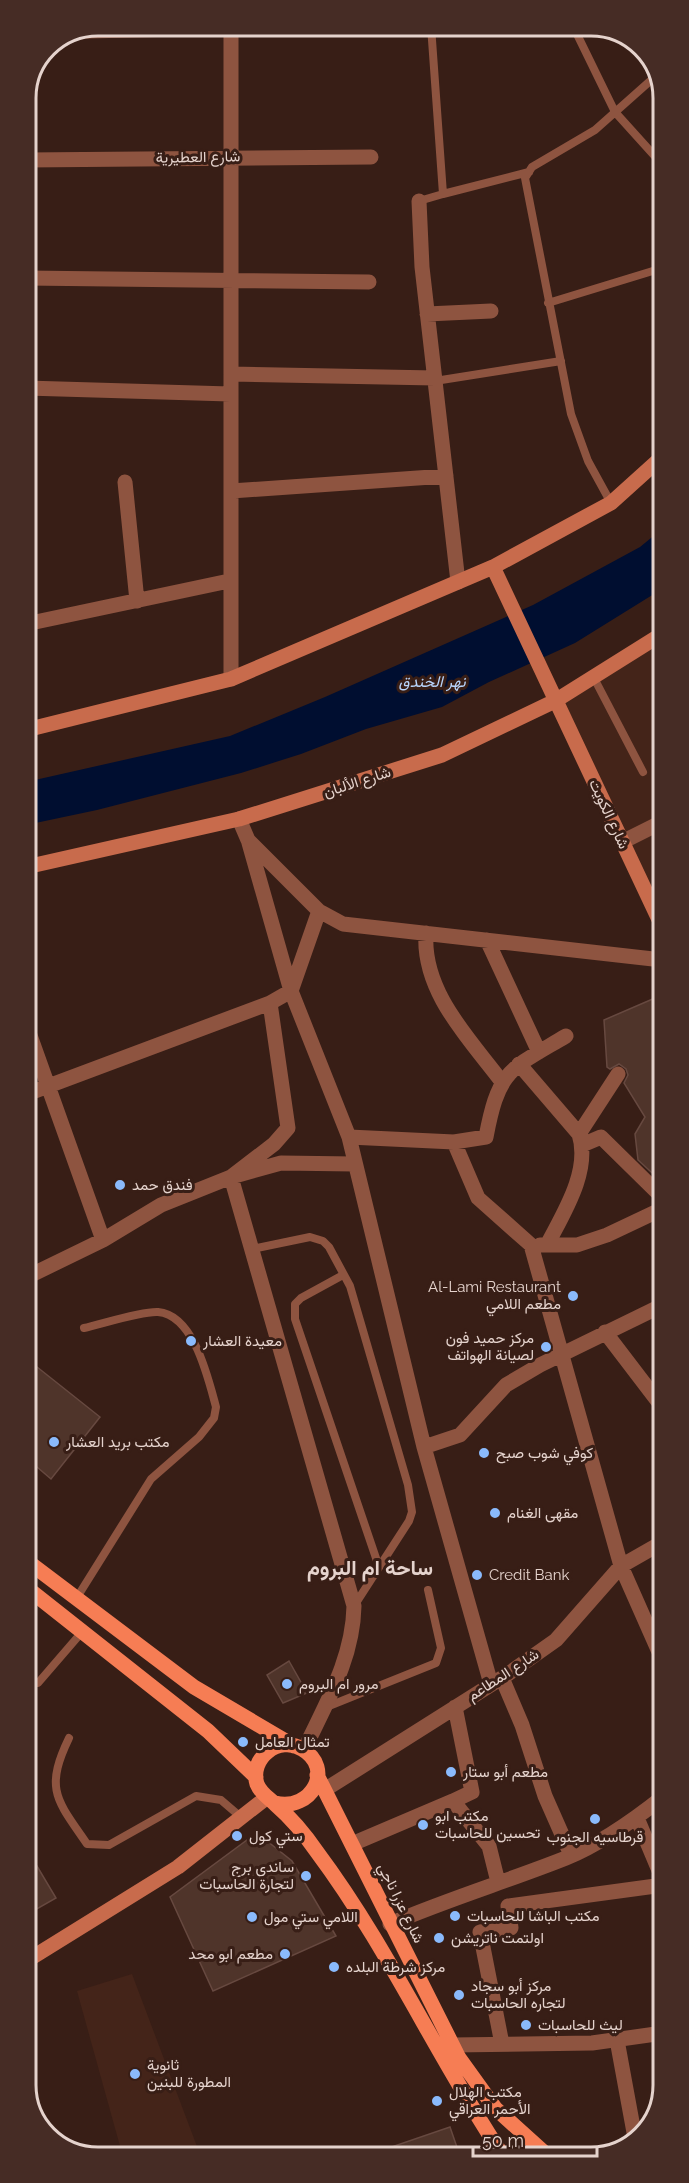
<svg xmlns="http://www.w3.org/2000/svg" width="689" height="2183" viewBox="0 0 689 2183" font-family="Raleway,Vazirmatn,sans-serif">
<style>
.built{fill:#442419}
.water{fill:#000e30}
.building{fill:#4f342a;stroke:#674940;stroke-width:1.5}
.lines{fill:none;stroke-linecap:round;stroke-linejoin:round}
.lane{stroke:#8e5440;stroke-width:8}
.street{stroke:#8e5440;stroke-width:15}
.secondary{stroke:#c86b4c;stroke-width:15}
.primary{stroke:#f67d54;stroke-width:15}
.poi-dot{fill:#8abafc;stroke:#381e16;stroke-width:2}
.labels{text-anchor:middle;stroke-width:6;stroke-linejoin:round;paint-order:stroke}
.street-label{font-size:15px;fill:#e5d3cd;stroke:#381e16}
.poi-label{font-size:15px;fill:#e5d3cd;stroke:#381e16;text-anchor:start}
.water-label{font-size:16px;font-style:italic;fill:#b8d4fb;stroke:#381e16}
.district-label{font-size:21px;font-weight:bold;fill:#e5d3cd;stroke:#381e16}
.rim{fill:none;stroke:#e5d3cd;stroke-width:3}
</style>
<rect width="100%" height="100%" fill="#381e16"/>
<path class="built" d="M 662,634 L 662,926 L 555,701 Z
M 132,1974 L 201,2157 L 123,2157 L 77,1991 Z"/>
<path class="water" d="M 662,529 L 662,589 L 575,643 L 489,682 L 442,707 L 366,729 L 301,754 L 241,773 L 97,810 L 26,825 L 26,782 L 230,736 L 325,697 L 533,605 L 640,547 Z"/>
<path class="building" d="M 662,995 L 662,1182 L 638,1160 L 635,1134 L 645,1117 L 624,1083 L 628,1075 L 626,1069 L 619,1064 L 610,1069 L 607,1067 L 604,1020 Z
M 27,1359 L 100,1417 L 51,1479 L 37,1467 L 27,1479 Z
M 289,1661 L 307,1693 L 283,1703 L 267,1675 Z
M 247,1840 L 267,1841 L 292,1861 L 336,1936 L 213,1991 L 170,1897 Z
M 28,1851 L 56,1898 L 28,1914 Z
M 450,2127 L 460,2156 L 371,2156 L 371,2154 Z"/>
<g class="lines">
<path class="lane" d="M 573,26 L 615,112 L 661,163
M 443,194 L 529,172
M 419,201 L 443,194 L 431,26
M 548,303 L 656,270 L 661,276
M 435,381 L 561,361
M 611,503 L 588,461 L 571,414 L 525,178 L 532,167 L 595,130 L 658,74
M 594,678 L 643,772
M 252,1249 L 310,1237 L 323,1241 L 329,1247 L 350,1286 L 408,1485 L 412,1512 L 409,1521 L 354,1606
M 343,1275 L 301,1298 L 295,1304 L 295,1319 L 379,1567
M 76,1599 L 151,1479 L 199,1437 L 214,1418 L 216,1407 C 208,1378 194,1315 158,1312 C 141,1311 102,1324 84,1328
M 27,1681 L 38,1683 L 82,1632
M 324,1708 L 436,1663 L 441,1648 L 428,1590
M 69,1738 C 44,1790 57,1800 87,1844 L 109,1845 L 196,1796 L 221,1800 L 242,1818"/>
<path class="street" d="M 231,26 L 231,679
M 85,31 L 231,28 L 253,26
M 26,160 L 371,157
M 419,201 L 422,267 L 458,582
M 26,278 L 369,282
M 427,314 L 491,311
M 231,374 L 435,378
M 26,388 L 230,394
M 125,482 L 137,601
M 231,491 L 446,476
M 26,563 L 28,563
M 26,624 L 229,581
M 239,819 L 248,840 L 319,911 L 343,924 L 662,960
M 622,842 L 662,822
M 319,911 L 291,991 L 349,1137 L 424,1447 L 491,1684
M 426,933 C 422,992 469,1038 502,1082
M 487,940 L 539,1052
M 270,1003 L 288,1128 L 274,1144 L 231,1177 L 354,1606 C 353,1659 326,1703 304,1750
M 27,1027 L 103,1240
M 519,1064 L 579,1134 C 591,1171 563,1214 547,1245
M 27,1094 L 270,1003 L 291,991 L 249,843
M 579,1134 L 618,1074
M 349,1137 L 454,1142 L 486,1137 C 499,1069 509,1070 566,1036
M 454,1142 L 478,1198 L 531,1245 L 621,1566 L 663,1661
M 582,1145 L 601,1137 L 662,1197
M 540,1245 L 577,1245 L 607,1235 L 662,1209
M 27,1277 L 103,1240 L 161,1205 L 231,1177 L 281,1163 L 354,1164
M 605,1332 L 663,1408
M 424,1447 L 460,1435 L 506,1385 L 540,1365 L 663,1305
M 502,1678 L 522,1725 L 545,1796 L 571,1855
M 455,1707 L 472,1792 L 453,1801 L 489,1846 L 498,1882
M 326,1789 L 508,1674 L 556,1640 L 621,1566 L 663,1542
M 637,1818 L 663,1880
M 352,1844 L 453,1801
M 390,1924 C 448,1899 508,1881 566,1858 C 600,1844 634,1820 663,1797
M 617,2040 L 635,2138
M 502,2044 L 480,1932 L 511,1928 L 508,1906 L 663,1885
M 452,2045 L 592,2043 L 663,2033"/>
<path class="secondary" d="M 493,567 L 662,926
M 26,730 L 231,679 L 493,567 L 611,503 L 662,457
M 26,867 L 239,819 L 442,755 L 555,701 L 662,634
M 28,1960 L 178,1867 L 266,1798"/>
<path class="primary" d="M 27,1561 L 194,1687 L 294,1746
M 27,1588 L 208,1731 L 256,1777
M 317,1775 L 459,2058 L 495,2108 L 547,2155
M 275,1803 C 312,1812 335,1768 302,1749 C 279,1735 249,1758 257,1784 C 261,1794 268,1797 275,1804 C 290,1817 306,1836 317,1852 C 388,1947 437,2057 503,2156"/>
</g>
<g class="poi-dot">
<circle cx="120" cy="1185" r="6"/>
<circle cx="573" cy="1296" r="6"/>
<circle cx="191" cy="1341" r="6"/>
<circle cx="546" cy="1347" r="6"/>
<circle cx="54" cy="1442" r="6"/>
<circle cx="484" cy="1453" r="6"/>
<circle cx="495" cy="1513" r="6"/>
<circle cx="477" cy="1575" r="6"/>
<circle cx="287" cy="1684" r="6"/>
<circle cx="243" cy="1742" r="6"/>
<circle cx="451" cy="1772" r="6"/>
<circle cx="595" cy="1819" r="6"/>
<circle cx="423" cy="1825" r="6"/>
<circle cx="237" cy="1836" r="6"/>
<circle cx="306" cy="1876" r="6"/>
<circle cx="455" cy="1916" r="6"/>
<circle cx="252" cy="1917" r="6"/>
<circle cx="439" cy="1938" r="6"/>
<circle cx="285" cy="1954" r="6"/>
<circle cx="334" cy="1967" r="6"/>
<circle cx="459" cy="1995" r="6"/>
<circle cx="526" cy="2025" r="6"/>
<circle cx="135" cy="2074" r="6"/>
<circle cx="437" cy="2101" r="6"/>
</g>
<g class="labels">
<g class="street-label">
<text transform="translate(198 157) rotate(-1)" y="5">شارع العطيرية</text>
<text transform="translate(357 782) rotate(-18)" y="5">شارع الألبان</text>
<text transform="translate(609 814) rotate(65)" y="5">شارع الكويت</text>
<text transform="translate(503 1675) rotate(-33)" y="5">شارع المطاعم</text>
<text transform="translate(401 1903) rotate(64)" y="5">شارع عزرا ناجي</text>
</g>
<g class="poi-label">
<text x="132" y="1190">فندق حمد</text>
<text x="561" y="1292" text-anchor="end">Al-Lami Restaurant<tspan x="561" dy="17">مطعم اللامي</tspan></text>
<text x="534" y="1343" text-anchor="end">مركز حميد فون<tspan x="534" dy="17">لصيانة الهواتف</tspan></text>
<text x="203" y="1346">معيدة العشار</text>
<text x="66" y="1447">مكتب بريد العشار</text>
<text x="496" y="1458">كوفي شوب صبح</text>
<text x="507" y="1518">مقهى الغنام</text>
<text x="489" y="1580">Credit Bank</text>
<text x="299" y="1689">مرور ام البروم</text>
<text x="255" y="1747">تمثال العامل</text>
<text x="463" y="1777">مطعم أبو ستار</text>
<text x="435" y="1821">مكتب ابو<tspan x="435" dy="17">تحسين للحاسبات</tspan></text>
<text x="249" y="1841">ستي كول</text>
<text x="595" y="1842" text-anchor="middle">قرطاسيه الجنوب</text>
<text x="294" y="1872" text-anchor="end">ساندي برج<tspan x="294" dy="17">لتجارة الحاسبات</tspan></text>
<text x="467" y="1921">مكتب الباشا للحاسبات</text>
<text x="264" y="1922">اللامي ستي مول</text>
<text x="451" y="1943">اولتمت ناتريشن</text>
<text x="273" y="1959" text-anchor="end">مطعم ابو محد</text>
<text x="346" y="1972">مركز شرطة البلده</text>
<text x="471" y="1991">مركز أبو سجاد<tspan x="471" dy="17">لتجاره الحاسبات</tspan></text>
<text x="538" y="2030">ليث للحاسبات</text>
<text x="147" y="2070">ثانوية<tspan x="147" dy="17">المطورة للبنين</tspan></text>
<text x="449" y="2097">مكتب الهلال<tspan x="449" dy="17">الأحمر العراقي</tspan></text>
</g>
<g class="water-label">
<text x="432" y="687">نهر الخندق</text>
</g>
<g class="district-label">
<text x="370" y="1575">ساحة ام البروم</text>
</g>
</g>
<path d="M0 0H689V2183H0ZM98 36H591A62 62 0 0 1 653 98V2085A62 62 0 0 1 591 2147H98A62 62 0 0 1 36 2085V98A62 62 0 0 1 98 36Z" fill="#462c25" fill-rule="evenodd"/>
<path class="rim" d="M98 36H591A62 62 0 0 1 653 98V2085A62 62 0 0 1 591 2147H98A62 62 0 0 1 36 2085V98A62 62 0 0 1 98 36Z"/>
<path d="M473 2147v9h124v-9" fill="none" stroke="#e5d3cd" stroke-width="3"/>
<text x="482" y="2147" font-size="18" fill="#e5d3cd" stroke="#381e16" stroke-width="4.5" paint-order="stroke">50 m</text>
</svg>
